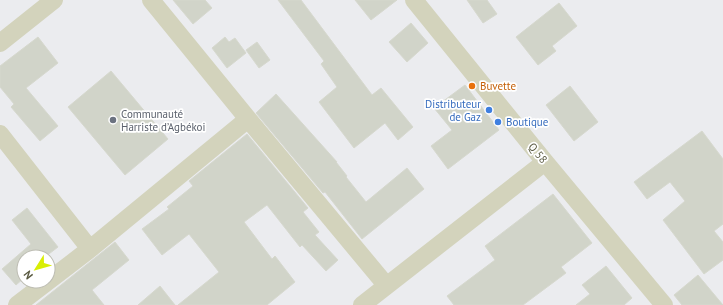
<svg xmlns="http://www.w3.org/2000/svg" width="723" height="305" viewBox="0 0 723 305" font-family="'PT Sans',sans-serif">
<style>
.building{fill:#d1d4c9;stroke:#d6d8ce}
.lines{fill:none;stroke-linecap:round;stroke-linejoin:round}
.minor{stroke:#d3d3bc;stroke-width:18}
.food-dot{fill:#e8710a;stroke:#fff;stroke-width:1.5}
.shop-dot{fill:#3f7fe0;stroke:#fff;stroke-width:1.5}
.worship-dot{fill:#6b7280;stroke:#fff;stroke-width:1.5}
.labels{text-anchor:middle;stroke-width:3.5;stroke-linejoin:round;paint-order:stroke}
.food-label{font-size:11px;fill:#c56008;stroke:#fff;text-anchor:start}
.shop-label{font-size:11px;fill:#366cbe;stroke:#fff;text-anchor:end}
.worship-label{font-size:11px;fill:#5b616d;stroke:#fff;text-anchor:start}
.street-label{font-size:11px;fill:#5a5a42;stroke:#fff}
</style>
<rect width="100%" height="100%" fill="#ebecef"/>
<path class="building" d="M 173,0 L 205,0 L 212,8 L 193,24 Z
M 278,0 L 301,0 L 372,95 L 381,88 L 413,127 L 398,140 L 385,123 L 354,148 L 319,102 L 337,87 L 321,64 L 324,61 Z
M 355,0 L 397,0 L 371,20 Z
M 467,0 L 487,0 L 497,14 L 483,23 Z
M 559,3 L 577,26 L 552,46 L 556,51 L 538,65 L 516,37 Z
M 411,23 L 428,43 L 407,62 L 389,42 Z
M 38,37 L 58,63 L 26,88 L 58,126 L 40,141 L 11,107 L 14,104 L 0,87 L 0,66 Z
M 225,37 L 229,42 L 235,38 L 246,53 L 227,68 L 212,48 Z
M 257,42 L 270,60 L 259,68 L 246,50 Z
M 111,71 L 168,139 L 125,175 L 68,107 Z
M 465,85 L 499,130 L 448,169 L 431,146 L 452,130 L 434,108 Z
M 570,86 L 598,122 L 574,141 L 546,105 Z
M 276,94 L 337,162 L 336,162 L 347,176 L 346,177 L 366,202 L 407,168 L 424,189 L 362,239 L 325,192 L 323,193 L 256,113 Z
M 702,131 L 723,159 L 723,224 L 714,231 L 723,242 L 723,260 L 704,274 L 663,220 L 685,201 L 670,182 L 647,199 L 634,182 Z
M 247,134 L 308,208 L 303,212 L 319,232 L 315,235 L 338,260 L 326,271 L 302,245 L 300,247 L 267,205 L 244,222 L 272,259 L 275,256 L 295,282 L 267,305 L 178,305 L 219,272 L 189,234 L 162,255 L 142,229 L 169,209 L 167,207 L 193,186 L 189,181 Z
M 553,194 L 592,243 L 561,267 L 566,273 L 523,305 L 454,305 L 447,296 L 495,260 L 485,246 Z
M 27,208 L 58,247 L 45,257 L 24,257 L 24,278 L 16,285 L 2,269 L 31,244 L 12,220 Z
M 115,242 L 129,260 L 92,290 L 104,305 L 36,305 Z
M 606,266 L 632,298 L 624,305 L 576,305 L 590,294 L 582,285 Z
M 698,275 L 723,305 L 682,305 L 674,295 Z
M 160,286 L 175,305 L 138,305 Z"/>
<g class="lines">
<path class="minor" d="M 151,0 L 248,119 L 386,285
M 414,0 L 545,162 L 664,305
M 0,43 L 54,0
M 0,134 L 90,249
M 17,305 L 90,249 L 248,119
M 362,305 L 545,162"/>
</g>
<circle class="food-dot" cx="472" cy="86" r="4"/>
<g class="shop-dot">
<circle cx="489" cy="110" r="4"/>
<circle cx="498" cy="122" r="4"/>
</g>
<circle class="worship-dot" cx="113" cy="120" r="4"/>
<g class="labels">
<g class="food-label">
<text x="480" y="90">Buvette</text>
</g>
<g class="shop-label">
<text x="481" y="108">Distributeur<tspan x="481" dy="13">de Gaz</tspan></text>
<text x="506" y="126" text-anchor="start">Boutique</text>
</g>
<g class="worship-label">
<text x="121" y="118">Communauté<tspan x="121" dy="13">Harriste d’Agbékoi</tspan></text>
</g>
<g class="street-label">
<text transform="translate(538 153) rotate(51)" y="4">Q 58</text>
</g>
</g>
<g transform="translate(36 269) rotate(233)"><circle r="19" fill="#ffffff" stroke="#bdbdb3"/>
<path d="M0-3L7 15L0 10L-7 15Z" fill="#d9ee05"/>
<text y="-6" font-size="11" font-weight="bold" text-anchor="middle" fill="#5a5a42">N</text>
</g>
</svg>
